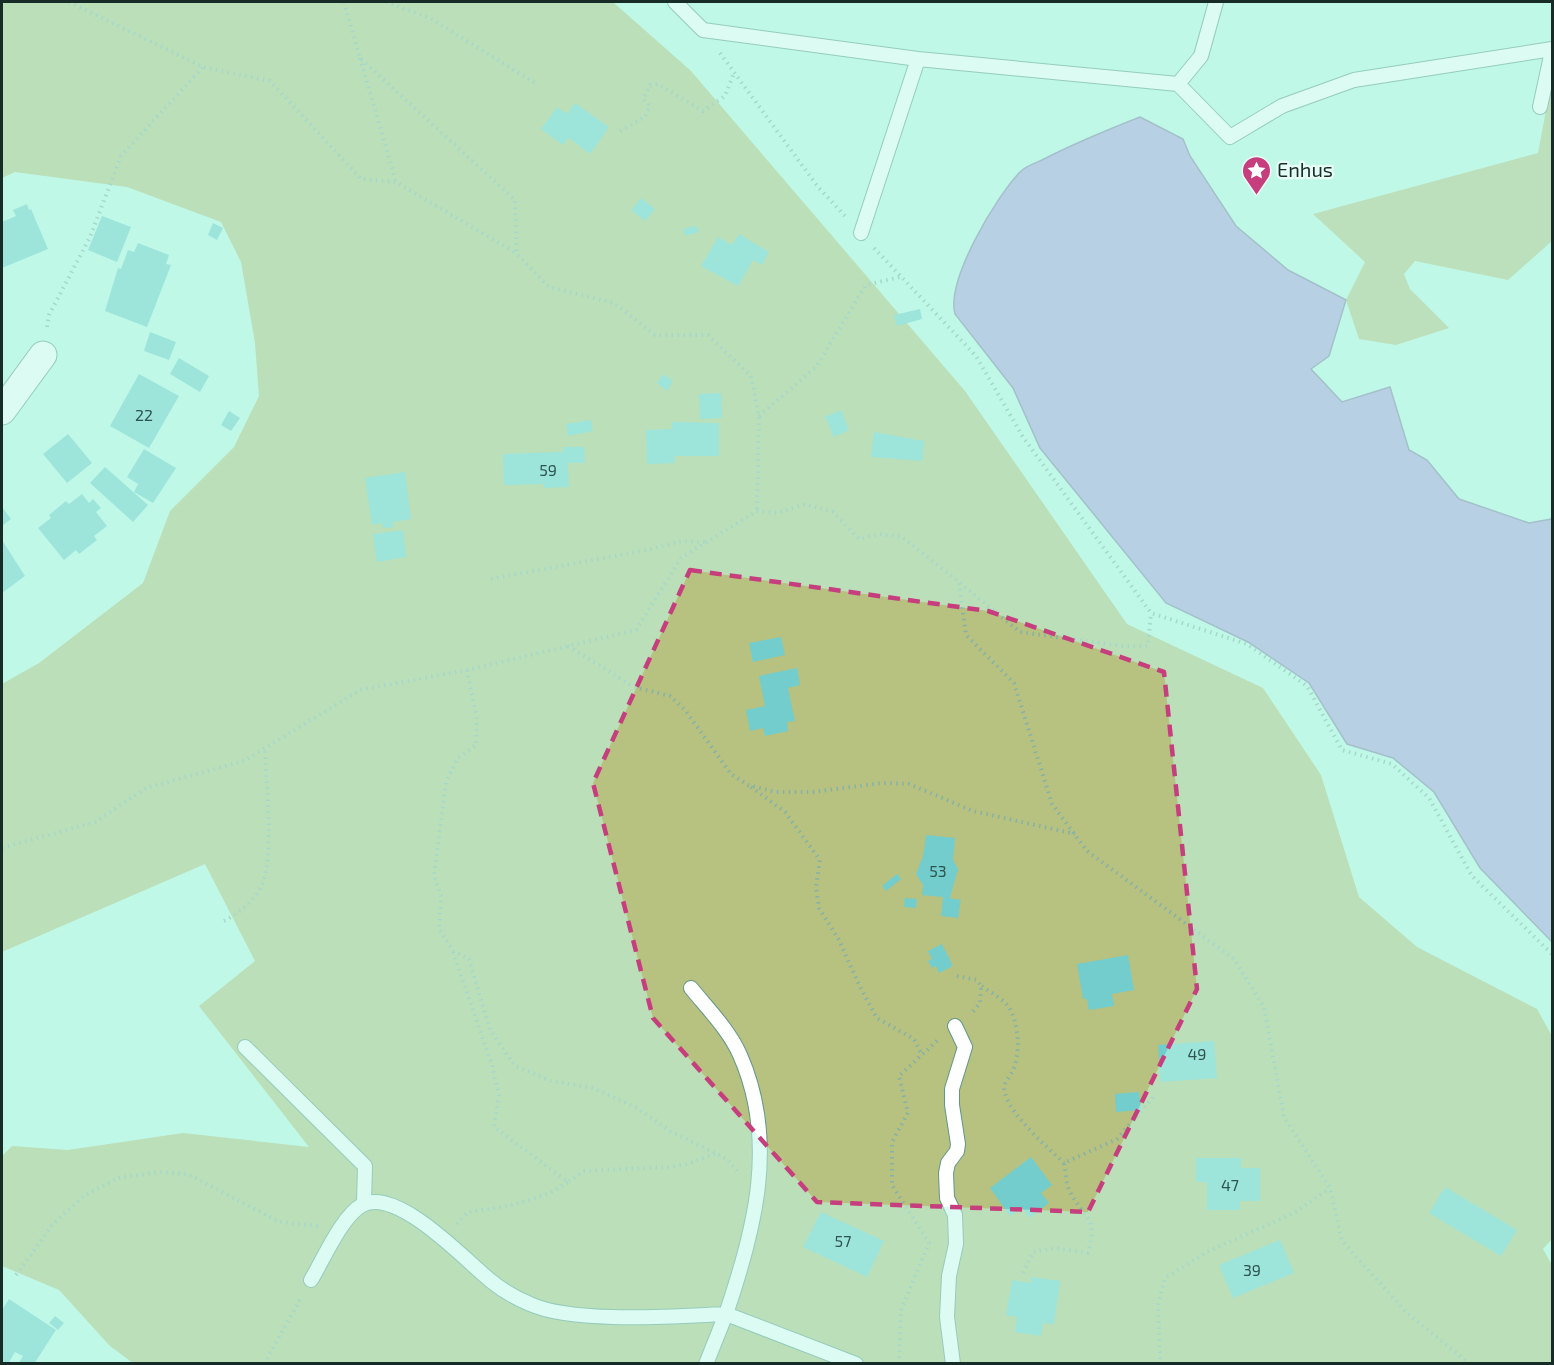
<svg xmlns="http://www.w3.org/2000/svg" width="1554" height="1365" viewBox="0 0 1554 1365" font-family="'Exo 2',sans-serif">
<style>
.green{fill:#b9c386}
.forest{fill:#b7c180}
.water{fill:#b0a1de;stroke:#827ea7;stroke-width:1.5}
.building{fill:#73cdcd}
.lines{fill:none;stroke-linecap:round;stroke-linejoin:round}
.lane-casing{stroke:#629789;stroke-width:16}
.street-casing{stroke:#629789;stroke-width:29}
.path{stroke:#86b2a6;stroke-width:4;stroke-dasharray:1.5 4.5;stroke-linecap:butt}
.lane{stroke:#fff;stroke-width:14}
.street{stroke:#fff;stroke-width:27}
.marked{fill:none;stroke:#c63e7d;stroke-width:4.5;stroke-dasharray:12 8;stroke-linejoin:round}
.labels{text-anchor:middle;stroke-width:4.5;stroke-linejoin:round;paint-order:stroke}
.number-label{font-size:16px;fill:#2e5450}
.poi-label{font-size:20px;fill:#172c27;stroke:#e7fdf6;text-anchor:start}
</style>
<rect width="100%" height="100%" fill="#c0f8e8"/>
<path class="green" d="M 1552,78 L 1552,241 L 1508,280 L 1415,261 L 1404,274 L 1410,289 L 1449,328 L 1396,345 L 1359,339 L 1346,300 L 1365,262 L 1313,214 L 1538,153 Z"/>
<path class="forest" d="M 2,2 L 613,2 L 691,71 L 965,391 L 1127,624 L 1263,688 L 1321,775 L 1359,897 L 1417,947 L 1537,1009 L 1552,1036 L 1552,1239 L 1543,1249 L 1552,1265 L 1552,1363 L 133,1363 L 110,1346 L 59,1290 L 2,1266 L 2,1156 L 12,1146 L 68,1150 L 183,1133 L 309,1147 L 199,1006 L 255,961 L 205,864 L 2,952 L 2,684 L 39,663 L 143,583 L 170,511 L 234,447 L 259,396 L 255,343 L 241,262 L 221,222 L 127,187 L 15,172 L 2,178 Z"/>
<path class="water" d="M 1140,117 L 1183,139 L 1190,156 L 1236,226 L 1288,270 L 1346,300 L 1329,356 L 1311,369 L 1342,402 L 1390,387 L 1409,450 L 1427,460 L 1459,499 L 1529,523 L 1552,519 L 1552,942 L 1480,868 L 1434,792 L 1393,758 L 1347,744 L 1309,683 L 1248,642 L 1166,603 L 1040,448 L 1013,388 L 955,314 C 946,280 996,197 1020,172 C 1025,166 1036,163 1044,159 C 1075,143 1107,130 1140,117 Z"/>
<path class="building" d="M 575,103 L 609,127 L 590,154 L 569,138 L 563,145 L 541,129 L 557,107 L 567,114 Z
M 641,198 L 655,209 L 645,221 L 631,210 Z
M 27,204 L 29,210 L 31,209 L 48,249 L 2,268 L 2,222 L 16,216 L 13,210 Z
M 102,216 L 131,227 L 117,262 L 88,250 Z
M 213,223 L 223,228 L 217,240 L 208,235 Z
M 697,226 L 699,232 L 685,236 L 683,229 Z
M 739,234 L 769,252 L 762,265 L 753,260 L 738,286 L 701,266 L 718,237 L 732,245 Z
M 138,243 L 169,255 L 166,264 L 171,265 L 147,327 L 105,311 L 118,268 L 121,269 L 128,250 L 134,252 Z
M 920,309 L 922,319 L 897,326 L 894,315 Z
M 150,332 L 176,342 L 169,360 L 144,351 Z
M 179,358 L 209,376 L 200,392 L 170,374 Z
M 139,374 L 179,396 L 149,448 L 110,426 Z
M 663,374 L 673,381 L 667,391 L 657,383 Z
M 721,393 L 722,418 L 700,419 L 699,394 Z
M 841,410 L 849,430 L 834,437 L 825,417 Z
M 229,411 L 240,418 L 231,431 L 221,425 Z
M 591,420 L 593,431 L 568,436 L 566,424 Z
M 672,422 L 719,423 L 719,456 L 675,456 L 675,463 L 647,464 L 646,430 L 672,429 Z
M 874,432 L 924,441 L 922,461 L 871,457 Z
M 68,434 L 92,463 L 67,483 L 43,454 Z
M 564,447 L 584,447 L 585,463 L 568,463 L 569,487 L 544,488 L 544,484 L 504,485 L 503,454 L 563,452 Z
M 144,449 L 176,468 L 153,503 L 134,492 L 138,484 L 127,477 Z
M 105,467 L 148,505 L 133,522 L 90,483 Z
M 405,472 L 411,519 L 393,522 L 394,527 L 383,528 L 382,523 L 372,525 L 365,478 Z
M 82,494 L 89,503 L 93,499 L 101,508 L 96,512 L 107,526 L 94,536 L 97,540 L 79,554 L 76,550 L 64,560 L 38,528 L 51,518 L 49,515 L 66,501 L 69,504 Z
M 2,507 L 11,519 L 2,526 Z
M 403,530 L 406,557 L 377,562 L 373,534 Z
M 2,540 L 25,576 L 2,593 Z
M 781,637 L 785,655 L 753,662 L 749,643 Z
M 797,668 L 800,685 L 788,688 L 795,721 L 787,722 L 788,731 L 765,736 L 763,728 L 750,731 L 746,710 L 765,706 L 759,676 Z
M 926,835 L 955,838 L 953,860 L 958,869 L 950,898 L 961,900 L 958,918 L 941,916 L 943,897 L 922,895 L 923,885 L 916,874 L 923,856 Z
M 897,874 L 901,879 L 886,891 L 882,886 Z
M 905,898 L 917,899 L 916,908 L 904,907 Z
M 942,944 L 953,966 L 939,973 L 936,966 L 932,968 L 928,961 L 932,959 L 928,951 Z
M 1128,955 L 1134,990 L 1112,994 L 1114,1006 L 1089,1010 L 1087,999 L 1083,999 L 1077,964 Z
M 1214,1041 L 1217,1078 L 1161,1082 L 1158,1045 Z
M 1139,1092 L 1141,1110 L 1116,1112 L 1115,1094 Z
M 1031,1157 L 1052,1185 L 1041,1193 L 1049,1203 L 1029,1218 L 1022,1207 L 1010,1216 L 990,1188 Z
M 1196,1158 L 1241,1158 L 1241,1168 L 1260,1168 L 1260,1201 L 1240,1201 L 1240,1210 L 1207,1210 L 1207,1182 L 1196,1182 Z
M 1445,1187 L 1517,1230 L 1501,1256 L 1429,1213 Z
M 821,1212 L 884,1241 L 867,1277 L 803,1247 Z
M 1280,1240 L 1294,1273 L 1233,1298 L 1219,1265 Z
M 1031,1277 L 1060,1281 L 1054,1324 L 1043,1323 L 1041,1336 L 1015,1332 L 1017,1317 L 1006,1315 L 1012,1280 L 1031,1283 Z
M 9,1299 L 56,1330 L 34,1364 L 18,1364 L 23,1356 L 15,1352 L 8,1364 L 2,1364 L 2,1310 Z
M 55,1316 L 64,1323 L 58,1330 L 49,1323 Z"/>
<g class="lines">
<defs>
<path id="lane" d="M 675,2 L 703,30 L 918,59 L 1178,84 L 1230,137 L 1282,106 L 1354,80 L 1552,49
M 1178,84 L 1201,56 L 1216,2
M 1540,107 L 1552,51
M 861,233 L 918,59
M 691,988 C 708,1009 729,1030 740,1055 C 778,1141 755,1229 726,1314 L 856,1364
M 245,1047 L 365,1166 L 364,1203
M 311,1280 C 323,1260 342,1216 362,1205 C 397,1186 466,1261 491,1281 C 502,1290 518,1299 530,1304 C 574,1324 677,1316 726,1314 L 706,1364
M 953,1364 L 947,1317 L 949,1276 L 956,1244 L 955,1215 L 947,1198 L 946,1173 L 948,1163 L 957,1151 L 958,1144 L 952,1105 L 952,1089 L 965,1047 L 955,1026"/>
<path id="street" d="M 2,411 L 43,355"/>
</defs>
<use href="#lane" class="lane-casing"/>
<use href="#street" class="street-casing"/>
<path class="path" d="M 69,2 L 203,67 L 270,81 L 361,179 L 396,182 L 516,253
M 344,2 L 360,58 L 515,200 L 517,254 L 549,287 L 614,303 L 655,335 L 708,335 L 751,376 L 759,416 L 757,511
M 386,2 L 430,18 L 535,83
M 720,53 L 818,187 L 845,216
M 360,58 L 396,182
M 620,131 L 645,117 L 650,106 L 643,99 L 650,85 L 658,84 L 703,111 L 725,96 L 734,73
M 874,248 L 976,356 L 1023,437 L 1151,613 L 1247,644 L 1307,686 L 1342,750 L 1392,764 L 1429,798 L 1472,876 L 1552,954
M 47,327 L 49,315 L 90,237 L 121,156 L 203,67
M 759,416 L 816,367 L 866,285 L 900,277
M 491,579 L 647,550 L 682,541 L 706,542
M 960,583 L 1020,632 L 1122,646 L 1148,646 L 1151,613
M 568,646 L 634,687 L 670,696 L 685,710 L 731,774 L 748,785 L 776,792 L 813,792 L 882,783 L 909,784 L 973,811 L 1075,834
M 467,670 L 477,719 L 476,745 L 457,759 L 446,782 L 434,876 L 441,896 L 439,929 L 453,951 L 469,959 L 490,1030 L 515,1066 L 551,1081 L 593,1088 L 637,1108 L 670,1131 L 727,1159 L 737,1171
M 751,787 L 785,812 L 820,860 L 816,887 L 819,908 L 839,940 L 860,987 L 877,1018 L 914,1039 L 921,1053
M 2,848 L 95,822 L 146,788 L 244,761 L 360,690 L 467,670 L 636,630 L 681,558 L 757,511 L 777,513 L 805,504 L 833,512 L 859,539 L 879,534 L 902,537 L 959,582 L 966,635 L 1014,683 L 1052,804 L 1087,851 L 1234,959 L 1264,1007 L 1284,1117 L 1330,1188 L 1342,1241 L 1407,1313 L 1470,1364
M 224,921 C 239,913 256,900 263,883 C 274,853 266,783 265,748
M 453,952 L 492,1065 L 499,1095 L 494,1127 L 568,1182 L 584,1171 L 667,1167 L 688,1164 L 716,1153
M 957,976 L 977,980 L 981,986 L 980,1003 L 971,1014
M 982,986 C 990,992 1005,1000 1010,1009 C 1019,1026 1021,1056 1012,1072 C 1008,1080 1002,1084 1005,1093 C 1011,1116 1047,1147 1064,1163
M 457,1224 L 468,1212 L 509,1206 L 548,1194 L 568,1182
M 1023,1273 L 1033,1252 L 1056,1248 L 1088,1253 C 1098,1216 1085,1220 1070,1192 C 1066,1184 1066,1172 1064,1163 L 1117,1139 L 1155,1095
M 16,1275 L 53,1224 L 85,1195 L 118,1178 L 159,1172 L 188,1174 L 280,1222 L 318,1226
M 264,1364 L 302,1296
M 899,1364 L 901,1310 L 929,1243 L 892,1185 L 892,1142 L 908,1113 L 899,1076 L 939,1039
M 1157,1364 L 1160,1359 L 1158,1305 L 1165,1278 L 1209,1251 L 1294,1213 L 1330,1188"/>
<use href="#lane" class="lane"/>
<use href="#street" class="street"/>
</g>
<path d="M0 0H1554V1365H0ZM 690,570 L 988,611 L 1164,672 L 1197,989 L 1088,1212 L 817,1202 L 653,1018 L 593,783 Z" fill="#c0f8e8" fill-opacity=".55" fill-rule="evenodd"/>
<path class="marked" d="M 690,570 L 988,611 L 1164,672 L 1197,989 L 1088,1212 L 817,1202 L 653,1018 L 593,783 Z"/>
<defs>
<symbol id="sight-pin" viewBox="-11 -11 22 30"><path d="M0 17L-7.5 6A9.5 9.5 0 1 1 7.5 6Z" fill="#c63e7d" stroke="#e7fdf6"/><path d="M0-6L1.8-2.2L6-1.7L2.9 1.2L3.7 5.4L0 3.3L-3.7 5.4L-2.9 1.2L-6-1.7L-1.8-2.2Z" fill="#fff"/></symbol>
</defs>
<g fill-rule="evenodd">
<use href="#sight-pin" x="1240" y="154" width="33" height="45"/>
</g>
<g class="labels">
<g class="number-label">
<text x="144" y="421">22</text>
<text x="548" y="476">59</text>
<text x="938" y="877">53</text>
<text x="1197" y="1060">49</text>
<text x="1230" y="1191">47</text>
<text x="843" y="1247">57</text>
<text x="1252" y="1276">39</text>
</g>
<g class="poi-label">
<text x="1277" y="177">Enhus</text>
</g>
</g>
<rect width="1554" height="1365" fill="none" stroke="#172c27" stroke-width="6"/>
</svg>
